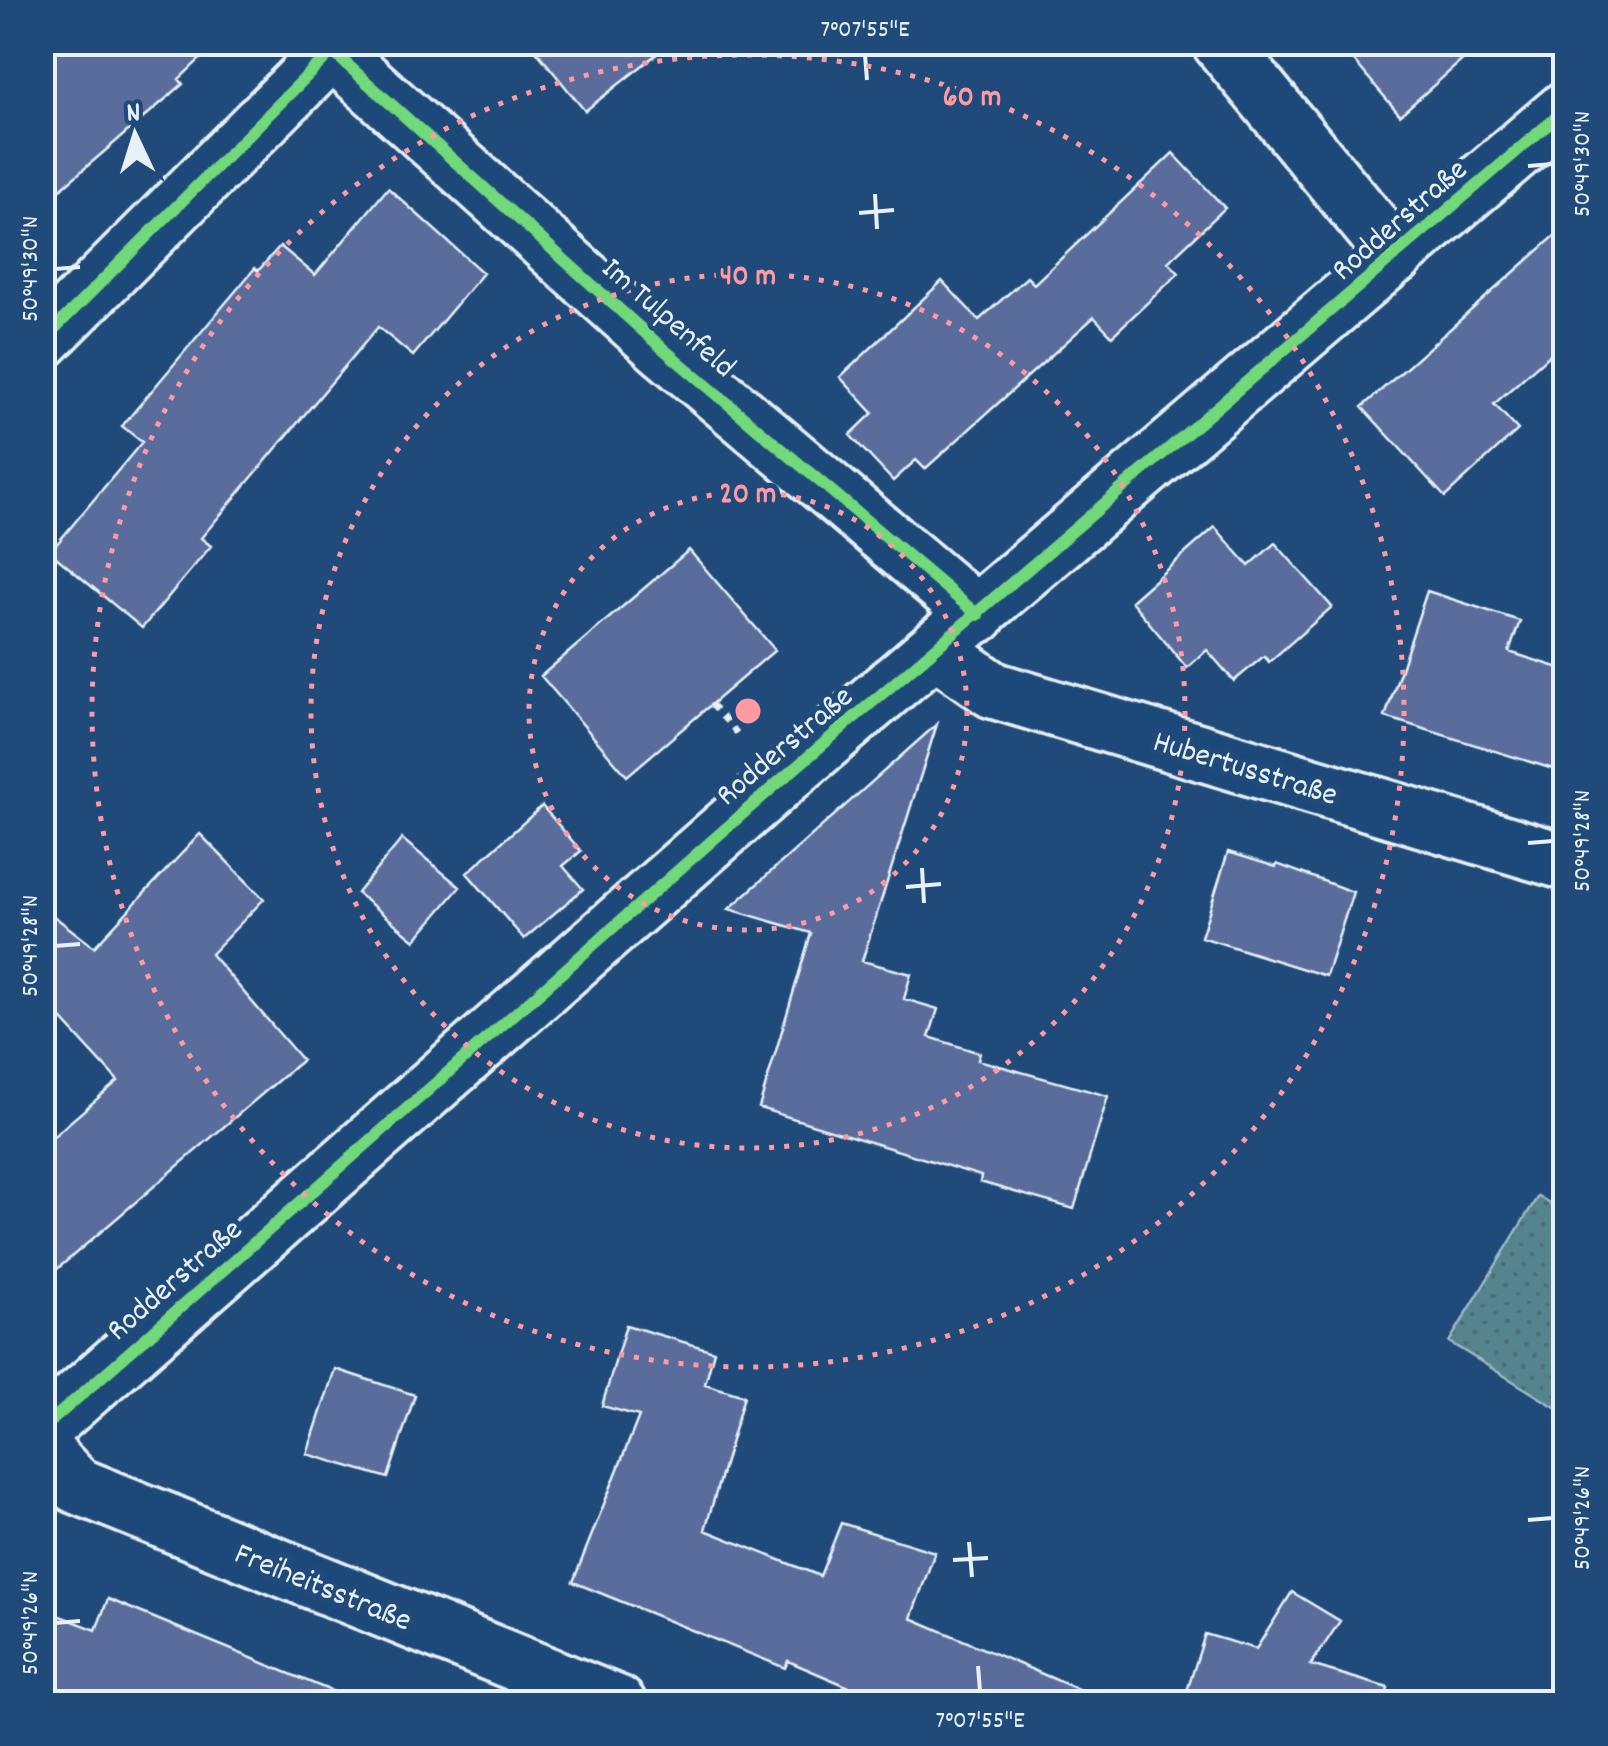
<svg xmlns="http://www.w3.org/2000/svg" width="1608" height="1746" viewBox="0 0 1608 1746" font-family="Dekko,sans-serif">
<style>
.grass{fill:url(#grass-dots);stroke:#9ebac3;stroke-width:2.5}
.building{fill:#5a6c9b;stroke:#e8f1f8;stroke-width:2.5}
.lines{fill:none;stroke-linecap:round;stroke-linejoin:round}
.minor-casing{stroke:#e8f1f8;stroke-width:62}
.path{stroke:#e8f1f8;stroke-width:6;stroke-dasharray:8 8;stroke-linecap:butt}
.minor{stroke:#1f4a7a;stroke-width:55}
.cycleway-casing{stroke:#1f4a7a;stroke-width:19}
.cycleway{stroke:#71d979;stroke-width:12}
.ticks{fill:none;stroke:#e8f1f8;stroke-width:4}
.ring{fill:none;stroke:#ff9aa2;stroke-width:5;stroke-dasharray:5 10}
.labels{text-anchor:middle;stroke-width:10;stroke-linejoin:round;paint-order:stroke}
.street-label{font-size:32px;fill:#e8f1f8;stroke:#1f4a7a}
.centre{fill:#ff9aa2;stroke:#1f4a7a;stroke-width:5}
.ring-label{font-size:30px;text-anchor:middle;font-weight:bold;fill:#ff9aa2;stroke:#1f4a7a;stroke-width:10;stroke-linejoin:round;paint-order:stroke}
.neatline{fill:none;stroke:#e8f1f8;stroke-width:4}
.ticks-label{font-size:25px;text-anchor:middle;fill:#e8f1f8}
</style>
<defs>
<pattern id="grass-dots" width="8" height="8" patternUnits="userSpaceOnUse" patternTransform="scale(2.5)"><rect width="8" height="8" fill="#54848e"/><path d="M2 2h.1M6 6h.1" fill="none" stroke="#4e6c73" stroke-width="1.8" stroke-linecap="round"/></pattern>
</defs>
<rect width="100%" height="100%" fill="#1f4a7a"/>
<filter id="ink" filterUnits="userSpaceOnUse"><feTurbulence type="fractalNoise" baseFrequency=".01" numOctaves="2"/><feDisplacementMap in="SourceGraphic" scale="20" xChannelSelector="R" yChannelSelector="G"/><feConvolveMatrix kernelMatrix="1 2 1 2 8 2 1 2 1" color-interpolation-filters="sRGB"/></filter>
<g filter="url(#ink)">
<path class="grass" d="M 1538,1196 L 1565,1213 L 1565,1413 L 1449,1342 Z"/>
<path class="building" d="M 42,42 L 218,42 L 179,79 L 183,84 L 42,205 Z
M 529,42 L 672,42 L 585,111 Z
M 1338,42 L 1483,42 L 1400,115 Z
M 1173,153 L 1225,208 L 1168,262 L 1179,273 L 1112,336 L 1094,317 L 925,469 L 916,460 L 893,481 L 850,435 L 873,413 L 840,377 L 942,281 L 979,320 L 1027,277 L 1034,284 Z
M 388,188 L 483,273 L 413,356 L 378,327 L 201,538 L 211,546 L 142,628 L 50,552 L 142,442 L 122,426 L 255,268 L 258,271 L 280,246 L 315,275 Z
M 1566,226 L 1566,340 L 1494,404 L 1518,430 L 1445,497 L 1362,407 Z
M 1215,527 L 1249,566 L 1275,543 L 1332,607 L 1269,662 L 1264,656 L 1234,681 L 1207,650 L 1187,668 L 1131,601 Z
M 689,550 L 775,650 L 627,776 L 541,676 Z
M 1427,591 L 1520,621 L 1509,652 L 1566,670 L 1566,773 L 1385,717 Z
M 937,724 L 862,961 L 911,974 L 904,999 L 938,1009 L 929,1037 L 980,1053 L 978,1060 L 1108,1096 L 1074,1209 L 980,1182 L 981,1176 L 759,1108 L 811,933 L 729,909 Z
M 542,806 L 581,851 L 563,866 L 583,889 L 524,939 L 467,873 Z
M 200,834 L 264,899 L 211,954 L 302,1060 L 42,1282 L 42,1146 L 118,1081 L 42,998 L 42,907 L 94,947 Z
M 402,839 L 460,887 L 415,940 L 357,893 Z
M 1228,852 L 1276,867 L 1277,864 L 1353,892 L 1326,976 L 1201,937 Z
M 626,1325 L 714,1351 L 705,1384 L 744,1396 L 705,1530 L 820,1576 L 841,1523 L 935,1552 L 911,1618 L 1113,1704 L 889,1704 L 788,1661 L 785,1668 L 573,1582 L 639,1416 L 602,1406 Z
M 335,1369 L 415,1395 L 388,1478 L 307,1454 Z
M 1292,1592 L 1340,1621 L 1311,1665 L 1388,1688 L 1385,1704 L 1183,1704 L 1205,1634 L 1256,1649 Z
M 108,1599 L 356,1701 L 356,1704 L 42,1704 L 42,1609 L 96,1630 Z"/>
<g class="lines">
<defs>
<path id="minor" d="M 1220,42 L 1396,256
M 42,341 L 332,51 L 661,347 L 978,615
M 937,650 L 993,690 L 1566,862
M 42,1429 L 780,781 L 1566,109
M 42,1449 L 76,1485 L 618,1704"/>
</defs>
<use href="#minor" class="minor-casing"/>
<path class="path" d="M 711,704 L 737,733"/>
<use href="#minor" class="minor"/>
<defs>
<path id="cycleway" d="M 42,341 L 332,51 L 661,347 L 978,615
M 42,1429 L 780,781 L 1566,109"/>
</defs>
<use href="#cycleway" class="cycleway-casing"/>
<use href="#cycleway" class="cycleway"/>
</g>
</g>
<path class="ticks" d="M 865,55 L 867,80M 1528,166 L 1553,164M 875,194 L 877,229M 859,213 L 894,210M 55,269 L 80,267M 1528,843 L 1553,841M 922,868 L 924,903M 906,887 L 941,884M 55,946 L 80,944M 1528,1520 L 1553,1518M 969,1542 L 972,1577M 953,1560 L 988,1558M 55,1623 L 80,1621M 978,1666 L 980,1691"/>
<g class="ring">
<circle cx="748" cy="711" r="219"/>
<circle cx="748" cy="711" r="437"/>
<circle cx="748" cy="711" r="656"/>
</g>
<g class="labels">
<g class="street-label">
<text transform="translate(1398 218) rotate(-41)" y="11">Rodderstraße</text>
<text transform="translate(670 316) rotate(41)" y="11">Im Tulpenfeld</text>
<text transform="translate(783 744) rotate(-40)" y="11">Rodderstraße</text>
<text transform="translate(1246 766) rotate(17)" y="11">Hubertusstraße</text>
<text transform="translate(173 1278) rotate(-41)" y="11">Rodderstraße</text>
<text transform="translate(324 1585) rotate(22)" y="11">Freiheitsstraße</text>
</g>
</g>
<circle cx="748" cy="711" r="15" class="centre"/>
<g class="ring-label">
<text x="972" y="105">60 m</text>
<text x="748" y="284">40 m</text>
<text x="748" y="502">20 m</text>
</g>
<rect width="1608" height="1746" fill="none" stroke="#1f4a7a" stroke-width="110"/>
<g transform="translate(135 135) rotate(356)" stroke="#1f4a7a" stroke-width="8" paint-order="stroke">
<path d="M0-8L18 38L0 25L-18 38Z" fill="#e8f1f8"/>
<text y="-15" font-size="28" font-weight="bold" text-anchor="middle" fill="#e8f1f8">N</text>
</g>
<rect x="55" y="55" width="1498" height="1636" class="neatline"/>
<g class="ticks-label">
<text x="865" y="36">7°07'55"E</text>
<text transform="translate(1580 164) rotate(-90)" y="9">50°49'30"N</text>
<text transform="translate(28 269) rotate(-90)" y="9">50°49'30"N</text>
<text transform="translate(1580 841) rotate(-90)" y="9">50°49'28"N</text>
<text transform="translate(28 946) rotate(-90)" y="9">50°49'28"N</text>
<text transform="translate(1580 1518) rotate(-90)" y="9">50°49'26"N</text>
<text transform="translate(28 1623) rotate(-90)" y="9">50°49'26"N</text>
<text x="980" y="1727">7°07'55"E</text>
</g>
</svg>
